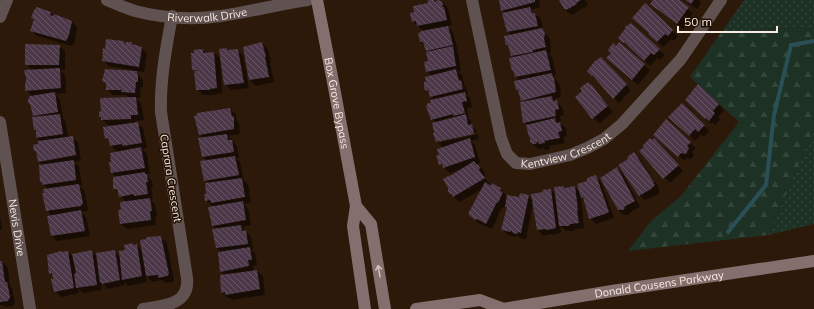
<svg xmlns="http://www.w3.org/2000/svg" width="814" height="309" viewBox="0 0 814 309" font-family="Mulish,sans-serif">
<style>
.forest{fill:url(#forest-firs)}
.park{fill:url(#park-dots)}
.shadow{fill:#0007}
.lines{fill:none;stroke-linecap:round;stroke-linejoin:round}
.stream{stroke:#2b4f57;stroke-width:4}
.building{fill:url(#building-back-hatch)}
.minor{stroke:#5f5251;stroke-width:12}
.secondary{stroke:#846f6e;stroke-width:12}
.oneway{stroke:#cfc0b9}
.labels{text-anchor:middle;stroke-width:3;stroke-linejoin:round;paint-order:stroke}
.street-label{font-size:11px;fill:#f8ebe1;stroke:#221003}
</style>
<defs>
<pattern id="forest-firs" width="22" height="20" patternUnits="userSpaceOnUse"><rect width="22" height="20" fill="#1d3225"/><path d="M5 1l3.5 6h-7zM16 11l3.5 6h-7z" fill="#33463a"/></pattern>
<pattern id="park-dots" width="8" height="8" patternUnits="userSpaceOnUse"><rect width="8" height="8" fill="#1d3225"/><path d="M2 2h.1M6 6h.1" fill="none" stroke="#33463a" stroke-width="1.8" stroke-linecap="round"/></pattern>
<pattern id="building-back-hatch" width="6" height="6" patternUnits="userSpaceOnUse"><rect width="6" height="6" fill="#4c3849"/><path d="M-1 5l2 2M0 0l6 6M5-1l2 2" fill="none" stroke="#675563"/></pattern>
</defs>
<rect width="100%" height="100%" fill="#2c190a"/>
<path class="forest" d="M 814,27 L 814,130 L 768,235 L 628,251 L 651,221 L 681,196 L 739,122 L 690,77 L 720,34 L 759,29 Z"/>
<path class="park" d="M 744,0 L 814,0 L 814,27 L 759,29 L 720,34 Z
M 814,130 L 814,224 L 768,235 Z"/>
<path class="shadow" d="M 433,0 L 436,2 L 442,2 L 448,8 L 452,25 L 447,26 L 453,32 L 458,51 L 456,51 L 458,53 L 461,71 L 458,72 L 462,75 L 464,84 L 466,87 L 468,94 L 466,95 L 470,98 L 472,107 L 467,108 L 469,119 L 471,121 L 472,126 L 477,132 L 438,141 L 438,143 L 478,134 L 479,139 L 471,141 L 475,145 L 480,163 L 474,165 L 478,165 L 484,171 L 485,174 L 484,177 L 490,184 L 488,185 L 491,187 L 493,185 L 501,189 L 508,198 L 520,198 L 528,196 L 533,201 L 551,190 L 556,195 L 555,188 L 575,187 L 581,193 L 589,181 L 595,176 L 601,182 L 614,218 L 596,224 L 590,218 L 585,200 L 581,196 L 584,228 L 575,229 L 574,231 L 566,231 L 560,225 L 561,233 L 553,235 L 552,234 L 543,236 L 538,230 L 533,203 L 526,239 L 523,239 L 520,238 L 517,235 L 517,237 L 508,235 L 502,229 L 508,208 L 506,207 L 507,202 L 504,208 L 502,207 L 492,229 L 478,223 L 469,214 L 484,188 L 459,202 L 454,197 L 449,191 L 463,168 L 450,173 L 440,164 L 443,148 L 437,141 L 434,138 L 433,123 L 436,123 L 432,119 L 432,104 L 434,100 L 426,90 L 427,82 L 432,76 L 427,72 L 425,63 L 429,62 L 428,53 L 426,47 L 421,42 L 424,32 L 413,21 Z
M 500,0 L 539,0 L 540,7 L 531,10 L 541,19 L 543,30 L 550,39 L 551,53 L 548,53 L 552,57 L 556,75 L 553,76 L 560,85 L 561,97 L 554,99 L 562,107 L 564,115 L 560,116 L 561,121 L 559,122 L 566,128 L 567,136 L 563,137 L 565,143 L 549,146 L 550,149 L 545,150 L 543,147 L 539,150 L 531,142 L 527,125 L 524,122 L 524,103 L 522,101 L 520,93 L 517,90 L 520,81 L 516,77 L 515,72 L 513,70 L 514,58 L 512,56 L 510,48 L 507,45 L 512,36 L 508,32 L 503,14 L 505,13 L 502,10 Z
M 560,0 L 585,0 L 588,5 L 572,15 L 570,14 L 564,9 Z
M 654,0 L 677,0 L 693,13 L 683,29 L 657,9 Z
M 684,0 L 700,0 L 699,1 L 701,3 L 697,9 Z
M 645,5 L 678,36 L 674,41 L 671,39 L 663,47 L 654,39 L 650,33 Z
M 37,8 L 72,22 L 77,27 L 75,41 L 72,46 L 37,36 L 31,30 L 35,20 L 32,18 Z
M 619,38 L 659,50 L 665,55 L 660,60 L 657,58 L 650,66 L 630,46 L 629,47 Z
M 123,42 L 127,46 L 132,43 L 134,46 L 142,48 L 147,54 L 144,72 L 135,71 L 143,80 L 143,87 L 141,87 L 140,98 L 136,98 L 141,103 L 144,120 L 136,121 L 136,123 L 143,128 L 147,148 L 142,149 L 147,154 L 150,174 L 146,174 L 152,181 L 153,187 L 151,187 L 153,199 L 150,200 L 155,204 L 157,216 L 155,217 L 156,225 L 127,229 L 121,224 L 122,210 L 126,202 L 114,188 L 117,178 L 112,173 L 110,163 L 112,162 L 118,152 L 110,145 L 110,142 L 106,138 L 113,125 L 108,125 L 100,117 L 129,98 L 126,95 L 113,95 L 107,89 L 133,70 L 109,66 L 103,60 Z
M 262,43 L 268,49 L 271,62 L 270,63 L 274,82 L 256,86 L 250,80 L 244,47 Z
M 59,46 L 65,51 L 65,70 L 60,70 L 65,75 L 66,93 L 55,94 L 60,99 L 63,117 L 62,117 L 65,121 L 68,137 L 72,137 L 78,142 L 81,161 L 74,162 L 79,166 L 82,186 L 79,186 L 84,190 L 88,209 L 87,211 L 81,212 L 86,217 L 90,236 L 57,241 L 51,236 L 52,216 L 47,210 L 48,189 L 41,182 L 43,165 L 39,162 L 38,153 L 35,150 L 41,142 L 37,138 L 37,131 L 35,130 L 36,118 L 34,116 L 33,97 L 26,90 L 33,71 L 26,64 Z
M 227,49 L 228,51 L 238,50 L 243,56 L 249,88 L 231,90 L 225,84 Z
M 202,50 L 206,53 L 214,53 L 220,58 L 222,93 L 216,94 L 215,95 L 203,95 L 197,89 L 192,54 Z
M 601,58 L 631,90 L 619,103 L 588,71 Z
M 613,63 L 644,65 L 650,70 L 638,85 Z
M 591,85 L 613,112 L 599,124 L 576,97 Z
M 682,104 L 709,131 L 704,137 L 701,134 L 695,141 L 669,117 Z
M 719,105 L 724,110 L 718,117 L 720,120 L 715,125 L 712,122 L 711,124 L 692,106 Z
M 230,109 L 236,114 L 237,121 L 239,124 L 240,134 L 228,136 L 237,146 L 239,158 L 236,158 L 240,162 L 244,181 L 248,184 L 251,203 L 244,204 L 248,208 L 251,225 L 242,227 L 251,237 L 253,249 L 251,249 L 255,253 L 257,265 L 253,266 L 254,271 L 257,271 L 263,276 L 265,295 L 232,300 L 230,298 L 227,298 L 222,292 L 224,275 L 221,271 L 219,259 L 221,252 L 217,248 L 216,229 L 213,226 L 209,208 L 213,207 L 206,200 L 208,183 L 205,181 L 208,161 L 203,157 L 203,138 L 200,134 Z
M 690,143 L 696,148 L 692,152 L 694,155 L 691,159 L 687,158 L 684,161 L 671,149 Z
M 660,145 L 683,171 L 670,183 L 640,151 Z
M 634,153 L 640,159 L 659,188 L 658,188 L 660,192 L 657,195 L 645,200 L 639,195 Z
M 617,168 L 623,174 L 640,207 L 629,213 L 630,214 L 628,215 L 624,215 L 618,210 Z
M 0,216 L 2,230 L 0,230 Z
M 161,237 L 167,243 L 174,280 L 173,282 L 165,283 L 162,280 L 152,282 L 146,275 L 147,282 L 128,286 L 124,281 L 125,285 L 108,289 L 101,282 L 102,290 L 83,293 L 78,289 L 79,293 L 61,297 L 55,291 L 53,277 L 50,273 L 68,252 L 74,258 L 91,251 L 97,257 L 115,251 L 120,257 L 134,246 L 137,245 L 143,252 Z
M 0,262 L 2,262 L 8,268 L 10,286 L 12,288 L 15,303 L 13,306 L 6,307 L 3,305 L 0,305 Z"/>
<g class="lines">
<path class="stream" d="M 728,232 L 766,185 L 774,115 L 791,45 L 814,41"/>
</g>
<path class="building" d="M 428,0 L 434,0 L 434,2 L 438,0 L 442,2 L 443,5 L 442,7 L 444,7 L 447,20 L 417,26 L 416,21 L 412,22 L 410,13 L 414,12 L 413,6 L 428,3 Z
M 499,0 L 535,0 L 535,2 L 501,11 Z
M 559,0 L 581,0 L 576,3 L 577,4 L 566,10 L 565,9 L 564,9 Z
M 653,0 L 679,0 L 689,7 L 677,24 L 650,4 Z
M 685,0 L 694,0 L 691,4 Z
M 645,3 L 673,30 L 668,36 L 665,34 L 657,42 L 648,34 L 649,33 L 632,18 Z
M 37,7 L 51,12 L 50,15 L 53,16 L 54,14 L 72,21 L 69,35 L 66,41 L 30,31 L 34,19 L 31,18 L 34,10 Z
M 530,7 L 532,13 L 535,13 L 538,26 L 507,32 L 502,13 Z
M 631,23 L 660,49 L 654,55 L 651,53 L 644,61 L 624,42 L 623,43 L 618,38 L 625,29 L 625,27 Z
M 448,26 L 453,45 L 426,51 L 423,42 L 420,42 L 418,33 L 421,32 L 421,31 Z
M 542,28 L 545,33 L 544,39 L 546,47 L 533,50 L 533,52 L 511,56 L 508,45 L 506,45 L 504,36 Z
M 106,39 L 124,41 L 124,43 L 126,44 L 126,42 L 132,42 L 132,44 L 142,47 L 139,67 L 102,61 L 103,54 L 102,54 L 103,48 L 105,49 Z
M 262,42 L 266,57 L 265,57 L 269,77 L 249,80 L 243,47 Z
M 619,42 L 645,64 L 632,80 L 606,58 L 611,53 L 608,50 L 613,43 L 616,46 Z
M 25,44 L 60,45 L 59,65 L 25,65 Z
M 453,46 L 456,66 L 426,72 L 424,62 L 428,61 L 426,52 Z
M 227,48 L 227,50 L 238,49 L 244,83 L 224,85 L 219,49 Z
M 203,49 L 203,53 L 214,52 L 217,88 L 210,89 L 209,90 L 196,90 L 194,71 L 199,70 L 192,70 L 191,53 L 194,53 L 194,50 Z
M 546,50 L 551,70 L 515,77 L 513,70 L 512,71 L 509,58 Z
M 601,57 L 627,84 L 613,99 L 593,76 L 592,76 L 587,71 L 594,62 Z
M 60,68 L 61,88 L 25,91 L 25,82 L 26,82 L 26,78 L 24,70 Z
M 105,69 L 137,71 L 137,74 L 138,74 L 138,82 L 136,82 L 135,93 L 121,92 L 122,90 L 106,90 L 106,83 L 102,81 Z
M 456,69 L 459,81 L 461,80 L 463,89 L 430,97 L 428,90 L 426,91 L 424,88 L 424,82 L 426,82 L 425,77 Z
M 552,73 L 553,77 L 554,78 L 556,92 L 521,101 L 518,90 L 516,90 L 514,81 Z
M 588,82 L 590,85 L 591,84 L 608,106 L 592,119 L 575,97 L 582,91 L 580,88 Z
M 698,84 L 719,104 L 713,111 L 715,113 L 709,121 L 706,118 L 705,119 L 685,100 Z
M 55,92 L 58,112 L 33,116 L 30,104 L 28,103 L 28,99 L 30,96 Z
M 465,92 L 467,101 L 462,102 L 465,113 L 453,116 L 453,114 L 431,120 L 426,106 L 428,103 L 431,103 L 430,100 Z
M 552,96 L 553,101 L 557,100 L 559,109 L 555,110 L 556,116 L 523,123 L 520,102 Z
M 136,97 L 138,115 L 131,115 L 131,119 L 101,120 L 101,117 L 99,117 L 99,112 L 101,111 L 100,98 Z
M 682,103 L 705,125 L 698,132 L 695,129 L 689,136 L 668,117 Z
M 230,108 L 232,116 L 234,117 L 234,129 L 199,135 L 194,116 L 197,115 L 197,113 Z
M 60,114 L 63,134 L 36,138 L 36,130 L 34,130 L 32,117 Z
M 466,114 L 468,125 L 472,124 L 474,134 L 436,142 L 433,134 L 434,132 L 432,123 Z
M 555,118 L 556,123 L 560,122 L 562,131 L 558,132 L 560,138 L 544,141 L 545,143 L 539,144 L 538,141 L 536,144 L 533,144 L 530,142 L 530,137 L 529,137 L 526,125 Z
M 666,119 L 691,142 L 687,146 L 689,148 L 686,154 L 681,153 L 678,157 L 653,135 Z
M 138,122 L 142,143 L 122,146 L 122,144 L 110,146 L 108,138 L 105,139 L 103,127 Z
M 227,134 L 228,140 L 232,140 L 234,152 L 202,157 L 198,138 Z
M 73,136 L 76,155 L 38,162 L 36,151 L 34,151 L 33,145 L 38,144 L 38,141 Z
M 470,138 L 475,157 L 443,168 L 442,164 L 439,165 L 436,156 L 439,155 L 437,149 Z
M 650,138 L 652,140 L 654,138 L 679,165 L 663,179 L 639,151 L 644,147 L 643,145 Z
M 141,147 L 145,168 L 111,173 L 109,162 L 111,162 L 110,153 Z
M 634,152 L 654,182 L 653,182 L 655,185 L 651,189 L 639,196 L 618,165 L 628,159 L 627,157 Z
M 235,156 L 239,175 L 204,181 L 200,161 Z
M 74,160 L 76,180 L 42,185 L 42,182 L 40,182 L 39,165 Z
M 474,161 L 476,164 L 478,165 L 480,168 L 479,170 L 485,178 L 453,197 L 452,194 L 450,194 L 448,191 L 448,188 L 443,179 L 450,175 L 450,176 Z
M 617,167 L 635,201 L 624,207 L 625,208 L 623,210 L 618,210 L 600,178 Z
M 145,172 L 145,174 L 147,174 L 148,182 L 146,182 L 148,194 L 134,196 L 134,194 L 119,197 L 117,189 L 113,189 L 113,177 Z
M 596,175 L 609,212 L 605,214 L 589,219 L 583,197 L 581,198 L 577,184 L 587,181 L 587,178 Z
M 242,178 L 245,197 L 211,203 L 210,200 L 205,201 L 204,194 L 206,194 L 205,183 Z
M 485,182 L 491,186 L 492,183 L 501,188 L 500,191 L 503,192 L 498,203 L 497,202 L 486,224 L 477,219 L 475,220 L 468,214 Z
M 79,184 L 83,203 L 81,206 L 46,211 L 42,193 L 44,193 L 43,189 Z
M 564,186 L 564,188 L 575,186 L 578,210 L 577,210 L 579,223 L 570,224 L 569,226 L 559,226 L 555,194 L 554,187 Z
M 551,189 L 556,228 L 547,230 L 546,229 L 537,230 L 531,194 L 543,192 L 542,190 Z
M 520,193 L 529,195 L 521,233 L 519,232 L 517,234 L 513,233 L 511,230 L 511,232 L 501,230 L 507,207 L 505,207 L 507,195 L 519,197 Z
M 150,198 L 152,211 L 150,211 L 151,220 L 120,224 L 118,210 L 121,210 L 120,202 Z
M 243,201 L 246,220 L 212,226 L 208,207 Z
M 81,210 L 85,231 L 51,236 L 47,216 Z
M 241,225 L 242,231 L 246,230 L 248,244 L 216,248 L 212,229 Z
M 161,236 L 169,274 L 167,276 L 158,278 L 158,275 L 146,276 L 140,240 L 146,239 L 147,237 Z
M 133,243 L 133,245 L 137,244 L 142,276 L 122,280 L 119,251 L 125,250 L 124,245 Z
M 250,247 L 252,260 L 248,260 L 249,266 L 220,272 L 218,252 Z
M 92,250 L 97,285 L 76,288 L 74,274 L 76,273 L 72,254 Z
M 115,250 L 120,280 L 102,284 L 102,282 L 100,283 L 96,253 Z
M 61,251 L 62,252 L 68,251 L 74,288 L 54,292 L 51,279 L 53,279 L 52,273 L 49,274 L 47,255 Z
M 0,261 L 2,261 L 5,282 L 7,282 L 10,297 L 8,301 L 0,302 Z
M 257,270 L 260,289 L 225,295 L 225,292 L 221,293 L 220,275 Z"/>
<g class="lines">
<g class="minor">
<path id="s1" d="M 107,0 C 116,4 126,8 135,11 C 162,18 193,20 221,16 C 250,12 279,4 308,0"/>
<path id="s2" d="M 472,0 L 501,138 L 507,154 L 516,163 L 530,164 L 570,155 L 587,148 L 604,139 L 622,124 L 681,59 L 721,0"/>
<path d="M 0,17 L 7,0"/>
<path id="s3" d="M 0,122 L 30,309"/>
<path d="M 143,309 C 163,306 190,305 187,278 L 161,112 C 160,80 166,48 172,16"/>
</g>
<g class="secondary">
<path id="s4" d="M 317,0 L 333,82 L 356,206 L 353,226 L 365,309"/>
<path d="M 356,206 L 371,224 L 385,309"/>
<path d="M 416,309 L 480,300 L 504,309"/>
<path id="s5" d="M 503,309 L 612,291 L 814,261"/>
</g>
</g>
<defs><path id="oneway-shaft" d="M-6 0H5M1.5-3L5.5 0L1.5 3" fill="none" stroke-width="1.6" stroke-linecap="round" stroke-linejoin="round"/></defs>
<use class="oneway" href="#oneway-shaft" transform="translate(379 271) rotate(-100)"/>
<g class="labels">
<g class="street-label">
<text dy="4" stroke="none"><textPath href="#s1" startOffset="103">Riverwalk Drive</textPath></text>
<text dy="4" stroke="none"><textPath href="#s4" startOffset="105">Box Grove Bypass</textPath></text>
<text dy="4" stroke="none"><textPath href="#s2" startOffset="223">Kentview Crescent</textPath></text>
<text transform="translate(171 178) rotate(81)" y="4">Caprara Crescent</text>
<text dy="4" stroke="none"><textPath href="#s3" startOffset="107">Nevis Drive</textPath></text>
<text dy="4" stroke="none"><textPath href="#s5" startOffset="158">Donald Cousens Parkway</textPath></text>
</g>
</g>
<path d="M678 26v6h99v-6" fill="none" stroke="#f8ebe1" stroke-width="2"/>
<text x="684" y="26" font-size="12" fill="#f8ebe1" stroke="#221003" stroke-width="3" paint-order="stroke">50 m</text>
</svg>
